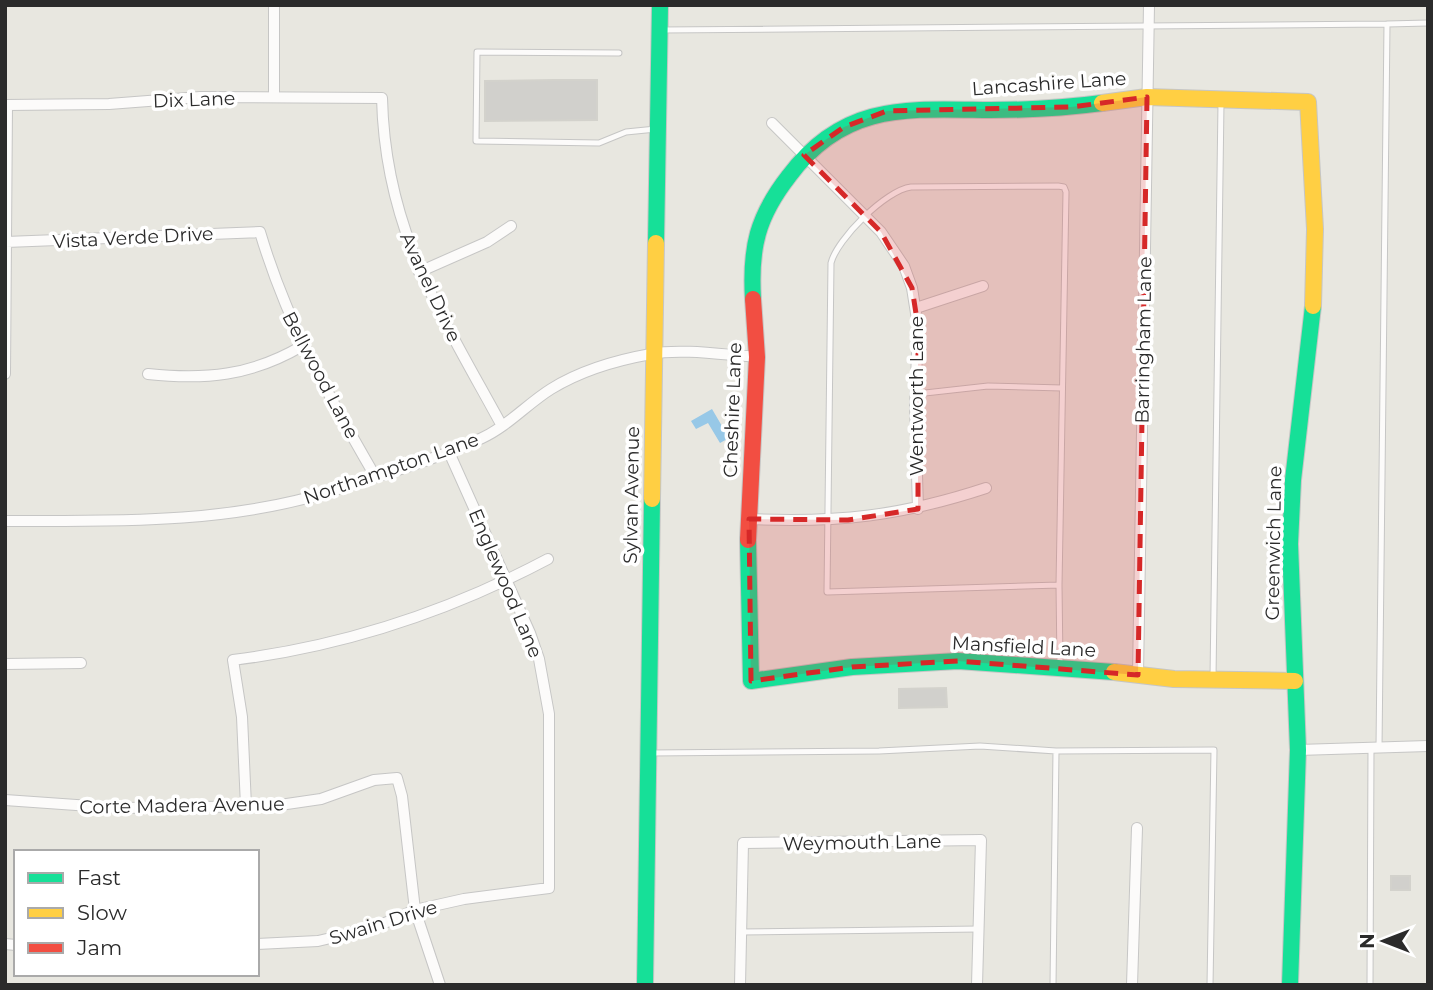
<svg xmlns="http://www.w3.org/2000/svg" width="1433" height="990" viewBox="0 0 1433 990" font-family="Montserrat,sans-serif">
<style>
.water{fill:#97c8e7}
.building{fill:#d1d0cc;stroke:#d3d2cc;stroke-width:2}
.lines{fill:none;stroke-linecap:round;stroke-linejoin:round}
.lane-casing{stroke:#c6c6c5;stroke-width:7}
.street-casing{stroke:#c6c6c5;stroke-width:12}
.fast-casing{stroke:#c6c6c5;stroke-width:18}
.slow-casing{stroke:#c6c6c5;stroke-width:18}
.jam-casing{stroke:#c6c6c5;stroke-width:18}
.lane{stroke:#fcfbfa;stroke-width:5}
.street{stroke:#fcfbfa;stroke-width:10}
.fast{stroke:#16e098;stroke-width:16}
.slow{stroke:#ffcf43;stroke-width:16}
.jam{stroke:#f24e42;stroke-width:16}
.marked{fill:#d62828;fill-opacity:0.2;stroke:#d62828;stroke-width:5;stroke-dasharray:14 9;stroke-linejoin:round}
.labels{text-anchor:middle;stroke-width:7;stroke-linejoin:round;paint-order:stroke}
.street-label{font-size:19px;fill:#2b2b2b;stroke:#fff}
</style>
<rect width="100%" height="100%" fill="#e8e7e0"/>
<path class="water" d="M 712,409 L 729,438 L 720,443 L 708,423 L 696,429 L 691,421 Z"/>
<path class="building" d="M 554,80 L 597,80 L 597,120 L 485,121 L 485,81 Z
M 946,688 L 947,707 L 899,708 L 899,689 Z
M 1391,876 L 1410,876 L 1410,890 L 1391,890 Z"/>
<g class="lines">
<defs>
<path id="lane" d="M 662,30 L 1387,24
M 619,53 L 477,52 L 476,141 L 599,143 L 626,132 L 656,129
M 911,187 L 1058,186 L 1064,187 L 1066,192 L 1059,585 L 827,592 L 831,263 C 837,239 886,190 911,187 Z
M 916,394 L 988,386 L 1062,388
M 1059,585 L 1060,664
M 1213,678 L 1221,103
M 1379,748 L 1387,24 L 1428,23
M 651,753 L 879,751 L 980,746 L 1056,751
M 741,932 L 979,929
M 1053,985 L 1056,751 L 1214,750 L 1210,985
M 1370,985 L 1371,748"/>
<path id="street" d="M 274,5 L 274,97
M 5,105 L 109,104 L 200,97 L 382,98 C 385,230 441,314 502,426
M 772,123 L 881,232 L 904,266 L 912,288 L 918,326 L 915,406 L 918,509
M 6,242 L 260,232 C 287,323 328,395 375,476
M 419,272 L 487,242 L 511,226
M 916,308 L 983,286
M 5,374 L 7,105
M 148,374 C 205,380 251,376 302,346
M 749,519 C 838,523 901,516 986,488
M 5,521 C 115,521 226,524 332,491 C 381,475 435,460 482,438 C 508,426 527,404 551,389 C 580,371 617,360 651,354 C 681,348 725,355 757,357
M 5,664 L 81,663
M 1138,675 L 1149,5
M 1298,750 L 1428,746
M 5,800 L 119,808 L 273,806 L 321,799 L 374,780 L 397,778 L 402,796 L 415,910 L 440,985
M 246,806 L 242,717 L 233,660 C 345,646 448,612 548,559
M 5,944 L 16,945
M 257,944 L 318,941 L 373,928 L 415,910 L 464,899 L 549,888 L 549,714 L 539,659 L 530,633 L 448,450
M 740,985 L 743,843 L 981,840 L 977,985
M 1132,985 L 1137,828"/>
<path id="fast" d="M 656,243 L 660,5
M 753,299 C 750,248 757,217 789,176 C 844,102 908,109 990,110 C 1028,110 1065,108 1102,103
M 748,540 L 751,681 L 852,667 L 958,661 L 1114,672
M 645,985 L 652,499
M 1290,985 L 1298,750 L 1290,544 L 1293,480 L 1313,306"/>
<path id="slow" d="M 1102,103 L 1147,97 L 1308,102 L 1315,229 L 1313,306
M 652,499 L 656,243
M 1114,672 L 1174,679 L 1295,681"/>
<path id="jam" d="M 748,540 L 757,357 L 753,299"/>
</defs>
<use href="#lane" class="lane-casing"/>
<use href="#street" class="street-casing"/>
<use href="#fast" class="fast-casing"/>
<use href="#slow" class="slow-casing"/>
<use href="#jam" class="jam-casing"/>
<use href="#lane" class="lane"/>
<use href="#street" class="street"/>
<use href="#fast" class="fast"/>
<use href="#slow" class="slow"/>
<use href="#jam" class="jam"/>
</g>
<path class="marked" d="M 1147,97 L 1138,675 L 958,661 L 852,667 L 751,681 L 749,519 L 848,520 L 918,509 L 918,326 L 912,288 L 881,232 L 804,155 L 844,127 L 887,111 L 1071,107 Z"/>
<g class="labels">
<g class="street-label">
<text transform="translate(1049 83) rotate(-4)" y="7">Lancashire Lane</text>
<text transform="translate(194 99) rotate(-2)" y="7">Dix Lane</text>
<text transform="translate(133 237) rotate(-3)" y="7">Vista Verde Drive</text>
<text transform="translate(431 287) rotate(65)" y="7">Avanel Drive</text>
<text transform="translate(1143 340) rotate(-89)" y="7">Barringham Lane</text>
<text transform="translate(321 375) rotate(62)" y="7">Bellwood Lane</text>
<text transform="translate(916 396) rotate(-90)" y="7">Wentworth Lane</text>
<text transform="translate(732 410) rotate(-88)" y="7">Cheshire Lane</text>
<text transform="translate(391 468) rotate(-19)" y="7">Northampton Lane</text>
<text transform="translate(631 495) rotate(-89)" y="7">Sylvan Avenue</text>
<text transform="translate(1273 543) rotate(-89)" y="7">Greenwich Lane</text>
<text transform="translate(506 583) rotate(67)" y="7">Englewood Lane</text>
<text transform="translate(1024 646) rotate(3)" y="7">Mansfield Lane</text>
<text transform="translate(182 805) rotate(-1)" y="7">Corte Madera Avenue</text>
<text transform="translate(862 842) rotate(-1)" y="7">Weymouth Lane</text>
<text transform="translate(383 922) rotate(-17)" y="7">Swain Drive</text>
</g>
</g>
<rect width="1433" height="990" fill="none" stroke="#2b2b2b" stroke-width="14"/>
<rect x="14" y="850" width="245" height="126" fill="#ffffff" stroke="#aaaaaa" stroke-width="2"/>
<rect x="28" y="873" width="35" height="10" fill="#16e098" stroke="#aaaaaa" stroke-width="2"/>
<text x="77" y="885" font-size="21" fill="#2b2b2b">Fast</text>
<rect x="28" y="908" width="35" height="10" fill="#ffcf43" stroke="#aaaaaa" stroke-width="2"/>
<text x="77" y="920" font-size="21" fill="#2b2b2b">Slow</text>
<rect x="28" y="943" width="35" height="10" fill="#f24e42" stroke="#aaaaaa" stroke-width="2"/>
<text x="77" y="955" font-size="21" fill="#2b2b2b">Jam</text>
<g transform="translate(1384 941) rotate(270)" stroke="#ffffff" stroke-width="5" paint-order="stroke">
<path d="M0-5L12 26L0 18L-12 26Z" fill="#2b2b2b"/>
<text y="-10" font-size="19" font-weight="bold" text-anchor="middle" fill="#2b2b2b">N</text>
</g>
</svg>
